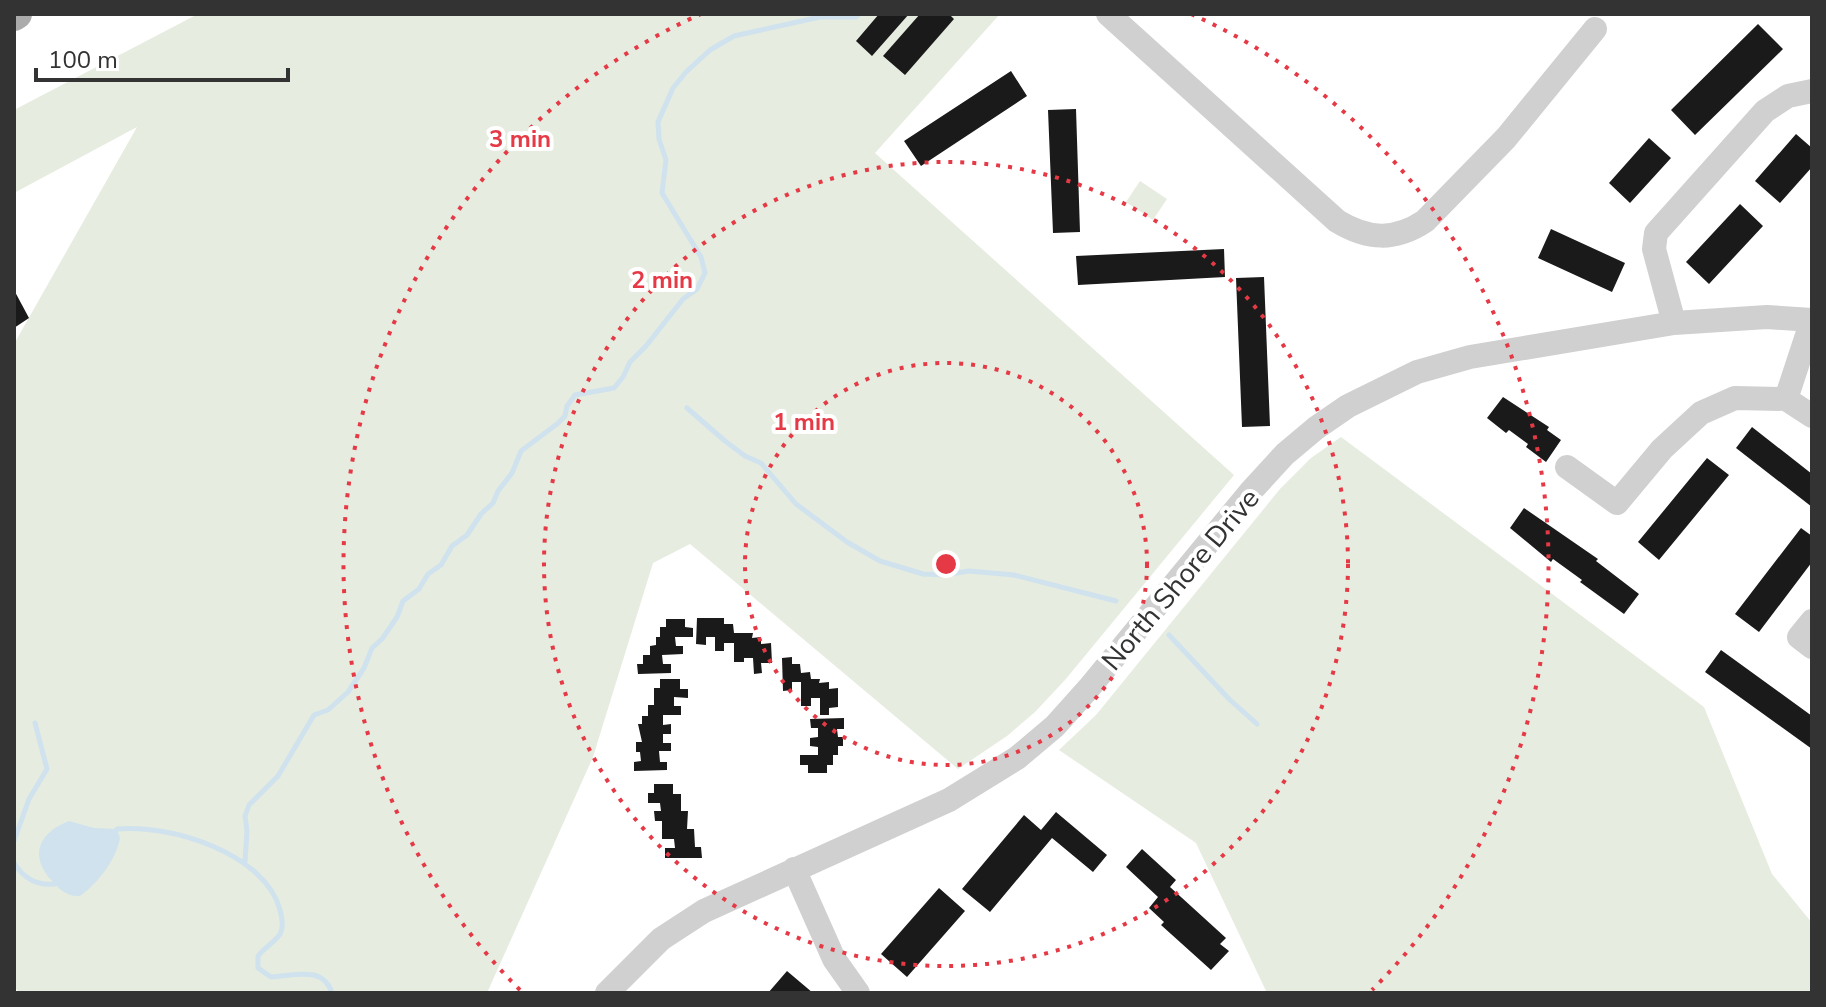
<svg xmlns="http://www.w3.org/2000/svg" width="1826" height="1007" viewBox="0 0 1826 1007" font-family="'Nunito Sans',sans-serif">
<style>
.green{fill:#e6ecdf}
.water{fill:#cfe2ee}
.lines{fill:none;stroke-linecap:round;stroke-linejoin:round}
.stream{stroke:#cfe2ee;stroke-width:5}
.building{fill:#1a1a1a}
.minor{stroke:#d0d0d0;stroke-width:24}
.major{stroke:#ababab;stroke-width:30}
.ring{fill:none;stroke:#e63946;stroke-width:4;stroke-dasharray:4 8}
.labels{text-anchor:middle;stroke-width:8;stroke-linejoin:round;paint-order:stroke}
.street-label{font-size:28px;fill:#333;stroke:#fff}
.centre{fill:#e63946;stroke:#fff;stroke-width:4}
.ring-label{font-size:24px;text-anchor:middle;font-weight:bold;fill:#e63946;stroke:#fff;stroke-width:8;stroke-linejoin:round;paint-order:stroke}
</style>
<rect width="100%" height="100%" fill="#fff"/>
<path class="green" d="M 198,14 L 1000,14 L 875,153 L 1234,475 L 1065,680 L 1035,712 L 1007,736 L 958,769 L 690,544 L 653,563 L 593,757 L 487,993 L 20,993 L 14,987 L 14,344 L 137,127 L 14,193 L 14,110 Z
M 1140,181 L 1167,199 L 1153,220 L 1126,202 Z
M 1341,437 L 1704,707 L 1772,874 L 1812,923 L 1812,993 L 1267,993 L 1196,843 L 1059,750 L 1096,715 L 1280,489 L 1311,458 Z"/>
<path class="water" d="M 69,821 L 94,828 L 117,829 L 120,838 C 116,860 98,883 80,896 C 68,897 60,890 52,881 C 29,856 38,833 69,821 Z"/>
<g class="lines">
<path class="stream" d="M 687,408 L 725,441 L 745,456 L 761,463 L 796,504 L 847,542 L 880,561 L 923,574 L 944,575 L 969,571 L 1014,575 L 1116,601
M 1169,635 L 1229,699 L 1257,724
M 117,829 C 170,824 265,853 280,910 C 282,917 284,927 280,934 C 275,942 264,948 258,956 L 258,968 L 271,977 C 294,976 323,965 332,993
M 14,841 L 29,799 L 47,769 L 35,723
M 245,861 L 247,831 L 245,816 L 249,805 L 278,776 L 314,715 L 328,710 L 348,692 L 364,668 L 372,648 L 382,639 L 397,617 L 403,601 L 419,589 L 428,574 L 441,565 L 452,546 L 467,535 L 481,514 L 493,503 L 498,491 L 512,473 L 521,451 L 557,424 L 565,416 L 567,406 L 575,395 L 614,388 L 623,377 L 630,362 L 646,346 L 683,299 L 697,289 L 705,273 L 701,257 L 662,193 L 666,160 L 659,139 L 658,122 L 673,88 L 686,72 L 710,50 L 734,36 L 820,17 L 856,17 L 859,14
M 14,863 C 24,879 37,886 55,884"/>
</g>
<path class="building" d="M 879,14 L 909,14 L 872,56 L 856,41 Z
M 920,14 L 949,14 L 954,19 L 905,75 L 883,56 Z
M 1758,24 L 1783,49 L 1695,135 L 1671,110 Z
M 1011,71 L 1027,96 L 921,166 L 904,141 Z
M 1076,109 L 1080,232 L 1053,233 L 1048,110 Z
M 1796,134 L 1812,148 L 1812,167 L 1780,203 L 1755,181 Z
M 1649,138 L 1671,158 L 1630,203 L 1609,183 Z
M 1740,204 L 1763,226 L 1709,284 L 1686,262 Z
M 1551,229 L 1625,263 L 1612,292 L 1538,258 Z
M 1224,249 L 1225,277 L 1078,285 L 1076,256 Z
M 1264,277 L 1270,426 L 1242,427 L 1236,278 Z
M 14,290 L 29,318 L 14,328 Z
M 1503,397 L 1549,427 L 1547,430 L 1561,440 L 1546,462 L 1526,447 L 1528,444 L 1509,430 L 1506,433 L 1487,418 Z
M 1752,427 L 1812,474 L 1812,507 L 1736,448 Z
M 1707,458 L 1729,475 L 1659,560 L 1638,542 Z
M 1524,508 L 1598,559 L 1596,561 L 1639,594 L 1624,614 L 1580,582 L 1582,580 L 1553,559 L 1551,562 L 1510,528 Z
M 1801,528 L 1812,536 L 1812,562 L 1759,632 L 1735,614 Z
M 697,618 L 724,618 L 724,624 L 733,624 L 734,633 L 753,633 L 752,638 L 761,637 L 761,644 L 771,643 L 772,663 L 761,663 L 762,673 L 754,674 L 753,658 L 744,658 L 744,662 L 734,662 L 734,643 L 724,643 L 724,651 L 715,651 L 715,637 L 706,637 L 706,645 L 696,644 Z
M 666,619 L 685,619 L 685,627 L 693,628 L 693,637 L 675,637 L 676,646 L 683,646 L 683,654 L 662,655 L 663,664 L 671,664 L 671,673 L 638,674 L 637,664 L 643,664 L 643,655 L 650,655 L 650,646 L 656,645 L 656,637 L 660,637 L 660,627 L 666,627 Z
M 1721,650 L 1812,716 L 1812,749 L 1705,672 Z
M 792,657 L 792,664 L 800,664 L 801,673 L 810,672 L 811,679 L 820,679 L 819,683 L 829,682 L 829,689 L 838,688 L 838,707 L 829,708 L 829,715 L 820,715 L 820,698 L 811,698 L 811,706 L 801,706 L 801,682 L 792,682 L 792,690 L 783,691 L 782,658 Z
M 660,679 L 680,679 L 680,689 L 688,689 L 688,698 L 674,697 L 674,706 L 681,706 L 681,715 L 663,715 L 663,725 L 671,724 L 671,734 L 663,734 L 663,743 L 671,743 L 671,751 L 659,751 L 660,762 L 667,762 L 667,770 L 634,771 L 634,762 L 641,761 L 640,752 L 636,752 L 636,742 L 642,742 L 638,724 L 642,724 L 642,716 L 648,716 L 648,705 L 654,705 L 654,688 L 660,688 Z
M 844,718 L 844,729 L 837,729 L 838,737 L 843,737 L 843,746 L 838,746 L 838,755 L 833,755 L 833,765 L 827,765 L 827,773 L 808,773 L 808,765 L 800,765 L 800,755 L 818,755 L 818,747 L 810,746 L 810,738 L 818,737 L 818,728 L 811,728 L 810,719 Z
M 654,784 L 673,784 L 673,794 L 681,794 L 681,811 L 688,811 L 687,829 L 694,829 L 695,847 L 701,847 L 702,858 L 665,858 L 665,848 L 675,848 L 674,839 L 662,839 L 662,821 L 655,821 L 654,811 L 661,811 L 660,803 L 648,803 L 648,793 L 654,793 Z
M 1056,812 L 1107,855 L 1093,872 L 1052,838 L 990,912 L 962,889 L 1024,815 L 1041,830 Z
M 1142,849 L 1176,880 L 1170,887 L 1226,938 L 1220,944 L 1229,951 L 1211,970 L 1161,925 L 1164,922 L 1149,908 L 1158,897 L 1126,867 Z
M 939,888 L 965,911 L 907,977 L 881,954 Z
M 787,971 L 813,993 L 768,993 Z"/>
<g class="lines">
<path class="minor" d="M 1108,14 L 1337,221 C 1368,240 1395,241 1425,221 L 1506,138 L 1595,29
M 1674,323 L 1654,249 L 1656,233 L 1765,111 L 1788,96 L 1812,91
M 1786,399 L 1812,320
M 1567,467 L 1617,503 L 1662,449 L 1701,413 L 1735,398 L 1786,399 L 1812,416
M 1812,621 L 1799,637 L 1812,647
M 794,869 L 834,959 L 858,993
M 607,993 L 661,939 L 704,911 L 949,800 L 1017,758 L 1055,726 L 1089,688 L 1251,491 L 1285,454 L 1316,428 L 1348,406 L 1417,372 L 1470,357 L 1674,323 L 1767,317 L 1812,320"/>
<path class="major" d="M 14,16 L 17,14"/>
</g>
<g class="ring">
<circle cx="946" cy="564" r="201"/>
<circle cx="946" cy="564" r="402"/>
<path d="M520 990A602 602 0 0 1 701 14M1191 14A602 602 0 0 1 1372 990"/>
</g>
<g class="labels">
<g class="street-label">
<text transform="translate(1180 579) rotate(-50)" y="10">North Shore Drive</text>
</g>
</g>
<circle cx="946" cy="564" r="12" class="centre"/>
<g class="ring-label">
<text x="520" y="147">3 min</text>
<text x="662" y="288">2 min</text>
<text x="804" y="430">1 min</text>
</g>
<rect width="1826" height="1007" fill="none" stroke="#333333" stroke-width="32"/>
<path d="M36 68v12h252v-12" fill="none" stroke="#333333" stroke-width="4"/>
<text x="48" y="68" font-size="24" fill="#333333" stroke="#ffffff" stroke-width="6" paint-order="stroke">100 m</text>
</svg>
